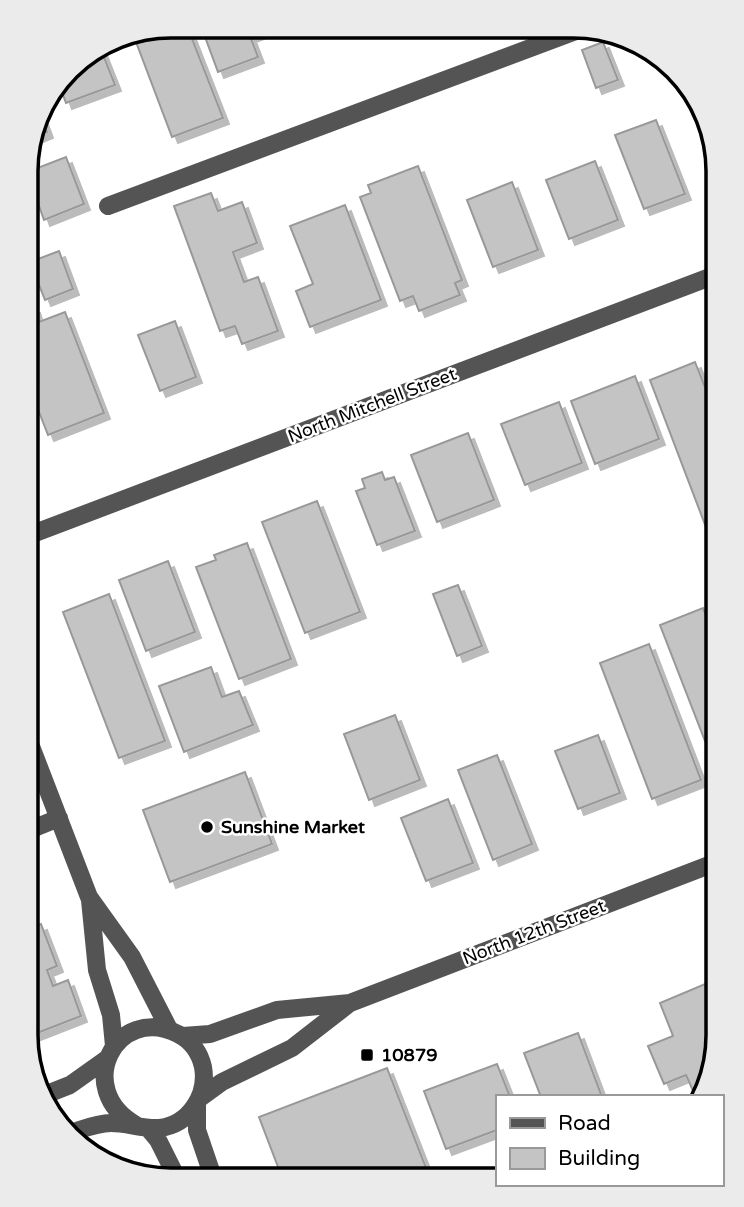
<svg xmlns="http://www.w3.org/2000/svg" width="744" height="1207" viewBox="0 0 744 1207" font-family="'Varela Round',sans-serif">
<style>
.building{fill:#c4c4c4;stroke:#989898;stroke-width:2;filter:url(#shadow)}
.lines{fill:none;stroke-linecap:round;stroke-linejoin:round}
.minor{stroke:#545454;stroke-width:18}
.poi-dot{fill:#000;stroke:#fff;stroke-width:2.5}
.labels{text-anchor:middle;stroke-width:5;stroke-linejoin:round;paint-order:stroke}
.street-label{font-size:18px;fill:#000;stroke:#fff}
.poi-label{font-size:18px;font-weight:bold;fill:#000;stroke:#fff;text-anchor:start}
.rim{fill:none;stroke:#000;stroke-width:3.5}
</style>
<defs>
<filter id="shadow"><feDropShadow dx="6" dy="6" stdDeviation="0" flood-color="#0004"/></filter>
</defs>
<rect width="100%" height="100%" fill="#fff"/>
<path class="building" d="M 172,26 L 187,26 L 223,118 L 172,137 L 133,34 Z
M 201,26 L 274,27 L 250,36 L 258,57 L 218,72 Z
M 603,42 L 618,80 L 596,88 L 582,50 Z
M 100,47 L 115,85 L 66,103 L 59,84 L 76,63 Z
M 40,113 L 47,132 L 32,138 Z
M 656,120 L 685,194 L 644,209 L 615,135 Z
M 66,157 L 84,204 L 44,220 L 27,172 Z
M 595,161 L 618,220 L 569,239 L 546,180 Z
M 418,166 L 462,280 L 455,283 L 460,295 L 419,311 L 413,296 L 400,301 L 360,197 L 371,193 L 368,185 Z
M 512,182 L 538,250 L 493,267 L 467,200 Z
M 211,193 L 218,211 L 242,202 L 257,243 L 233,252 L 244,282 L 258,277 L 278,331 L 242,344 L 235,326 L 220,331 L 174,206 Z
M 345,205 L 381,300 L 310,327 L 296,291 L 313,284 L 290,226 Z
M 59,251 L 73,289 L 45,300 L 30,262 Z
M 34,307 L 39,322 L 65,312 L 104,413 L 48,435 L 27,381 L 27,309 Z
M 175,321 L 196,377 L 160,391 L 138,335 Z
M 695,362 L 718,420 L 715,551 L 650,380 Z
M 635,376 L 659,439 L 595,464 L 571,401 Z
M 559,402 L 582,463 L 525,485 L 501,424 Z
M 468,433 L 494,500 L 437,522 L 411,455 Z
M 382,472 L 385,480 L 394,477 L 415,531 L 377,545 L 356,491 L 365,488 L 362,479 Z
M 317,501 L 360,612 L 305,633 L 262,522 Z
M 247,543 L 291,659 L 239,679 L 196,567 L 216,560 L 214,555 Z
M 168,561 L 195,632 L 146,651 L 119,580 Z
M 458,585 L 482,646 L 457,656 L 433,594 Z
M 109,594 L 165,741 L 119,758 L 63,612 Z
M 703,608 L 715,639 L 718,638 L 718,753 L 712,739 L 705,741 L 660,625 Z
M 649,644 L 701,780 L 652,799 L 600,663 Z
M 211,667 L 222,697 L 239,691 L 253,725 L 184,752 L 159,686 Z
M 395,715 L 420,780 L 369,800 L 344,734 Z
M 598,735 L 620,793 L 578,809 L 555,751 Z
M 497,755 L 532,844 L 493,860 L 458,770 Z
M 245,772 L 272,844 L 170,882 L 143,810 Z
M 448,799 L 473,863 L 426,881 L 401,818 Z
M 41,924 L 57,966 L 47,970 L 53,986 L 68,980 L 81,1016 L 27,1037 L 26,929 Z
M 717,979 L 717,1045 L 700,1091 L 694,1093 L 686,1075 L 664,1084 L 648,1046 L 673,1036 L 660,1003 Z
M 578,1033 L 602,1097 L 541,1097 L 524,1053 Z
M 497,1064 L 510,1097 L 497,1097 L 497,1130 L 446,1149 L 424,1091 Z
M 387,1068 L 428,1173 L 409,1180 L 283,1180 L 259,1117 Z"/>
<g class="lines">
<path class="minor" d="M 108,206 L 581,29
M 27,536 L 718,274
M 27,736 L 89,897 L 132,957 L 169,1029
M 27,831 L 59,818
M 90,900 L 97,970 L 111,1015 L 114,1046
M 183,1036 L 210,1034 L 277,1010 L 350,1003
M 42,1096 L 70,1085 L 108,1058
M 200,1098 L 222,1082 L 292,1048 L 350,1003 L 717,862
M 197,1104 L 197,1130 L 214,1180
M 148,1128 L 158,1140 L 178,1180
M 70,1133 C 83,1129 97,1123 111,1123 C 127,1123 143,1129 159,1128 C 189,1125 208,1095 203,1067 C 200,1053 191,1040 178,1034 C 116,1003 72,1089 136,1125"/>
</g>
<g class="poi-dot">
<circle cx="207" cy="827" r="7"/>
<rect x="360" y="1048" width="14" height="14" rx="3.5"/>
</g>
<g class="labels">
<g class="street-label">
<text transform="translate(372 405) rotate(-21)" y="6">North Mitchell Street</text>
<text transform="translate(534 932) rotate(-21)" y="6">North 12th Street</text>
</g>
<g class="poi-label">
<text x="221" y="833">Sunshine Market</text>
<text x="381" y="1061">10879</text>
</g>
</g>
<path d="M0 0H744V1207H0ZM171 38H573A133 133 0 0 1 706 171V1035A133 133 0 0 1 573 1168H171A133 133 0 0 1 38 1035V171A133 133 0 0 1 171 38Z" fill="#ebebeb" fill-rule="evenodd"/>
<path class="rim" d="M171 38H573A133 133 0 0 1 706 171V1035A133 133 0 0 1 573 1168H171A133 133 0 0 1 38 1035V171A133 133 0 0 1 171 38Z"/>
<rect x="496" y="1095" width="228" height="91" fill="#ffffff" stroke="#999999" stroke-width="2"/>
<rect x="510" y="1118" width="35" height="10" fill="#545454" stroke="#999999" stroke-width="2"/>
<text x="558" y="1130" font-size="21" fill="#000000">Road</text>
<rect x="510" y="1148" width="35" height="21" fill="#c4c4c4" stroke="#999999" stroke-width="2"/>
<text x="558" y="1165" font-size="21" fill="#000000">Building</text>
</svg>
